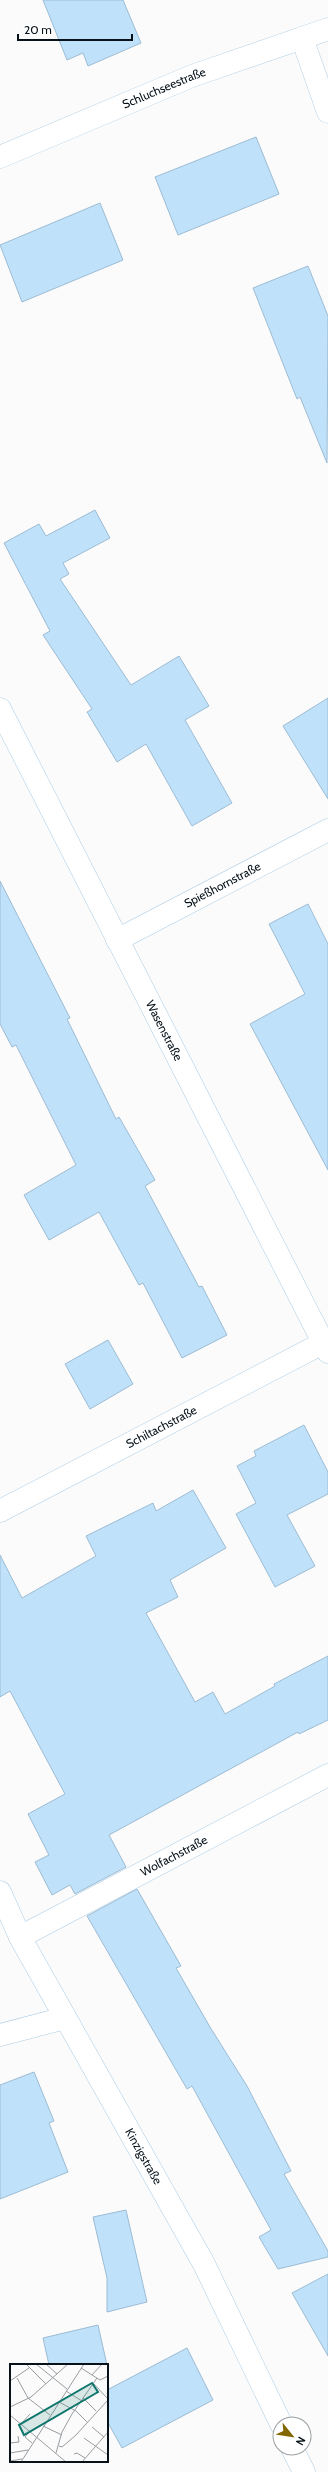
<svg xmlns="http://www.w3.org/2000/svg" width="328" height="2472" viewBox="0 0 328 2472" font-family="Cabin,sans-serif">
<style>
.building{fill:#bfe1fa;stroke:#9cbcd4}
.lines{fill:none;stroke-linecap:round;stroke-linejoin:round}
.street-casing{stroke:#accde5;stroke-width:23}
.street{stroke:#fff;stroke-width:22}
.labels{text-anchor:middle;stroke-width:3;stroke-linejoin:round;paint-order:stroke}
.street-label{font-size:12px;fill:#061119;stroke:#fff}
.inset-road{fill:none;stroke:#999da1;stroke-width:1}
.view{fill:#0f766e;fill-opacity:0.15;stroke:#0f766e;stroke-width:2}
.inset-edge{fill:none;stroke:#061119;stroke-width:2}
</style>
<rect width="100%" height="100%" fill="#fbfbfb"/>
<path class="building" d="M 43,0 L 123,0 L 141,43 L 88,66 L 83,53 L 67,60 Z
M 256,137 L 279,194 L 178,235 L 155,177 Z
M 100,203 L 123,260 L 22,302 L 0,245 Z
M 308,266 L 328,316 L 327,463 L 300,397 L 297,399 L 253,288 Z
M 95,510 L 110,538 L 63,563 L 69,574 L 60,579 L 131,685 L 179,656 L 209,706 L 185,720 L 232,803 L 192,826 L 146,744 L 117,762 L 87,712 L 92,709 L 43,635 L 50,631 L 4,543 L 39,524 L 46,536 Z
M 328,698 L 328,799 L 283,726 Z
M 0,881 L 70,1018 L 67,1019 L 116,1119 L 119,1117 L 155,1180 L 145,1186 L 199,1287 L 202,1286 L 227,1335 L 182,1358 L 143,1283 L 139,1285 L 99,1212 L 49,1240 L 24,1195 L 76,1165 L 16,1045 L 12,1047 L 0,1024 Z
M 308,904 L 328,944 L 328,1170 L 250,1024 L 305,994 L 269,924 Z
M 108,1340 L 133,1384 L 90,1409 L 65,1364 Z
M 304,1425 L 328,1472 L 328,1494 L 287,1515 L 315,1566 L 275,1587 L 236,1514 L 256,1503 L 237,1466 L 256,1456 L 254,1451 Z
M 193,1490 L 226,1548 L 170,1580 L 178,1597 L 146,1613 L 195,1702 L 213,1692 L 225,1714 L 275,1686 L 274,1684 L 328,1656 L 328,1720 L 299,1734 L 298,1732 L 109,1835 L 126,1867 L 75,1894 L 70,1885 L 52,1895 L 35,1862 L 49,1855 L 28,1814 L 65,1794 L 10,1691 L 0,1697 L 0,1555 L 22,1598 L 96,1556 L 86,1536 L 153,1503 L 156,1511 Z
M 137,1889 L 181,1966 L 176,1968 L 210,2027 L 247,2086 L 291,2171 L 284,2174 L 328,2251 L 328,2257 L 278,2269 L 259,2237 L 271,2230 L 192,2086 L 187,2089 L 87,1916 Z
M 34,2072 L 54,2121 L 49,2123 L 68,2172 L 0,2199 L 0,2085 Z
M 126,2210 L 147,2302 L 107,2312 L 107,2278 L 93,2217 Z
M 328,2274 L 328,2356 L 292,2293 Z
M 98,2325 L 107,2365 L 49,2365 L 43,2338 Z
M 187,2348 L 213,2400 L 122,2448 L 107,2421 L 107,2390 Z"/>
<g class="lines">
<defs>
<g id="street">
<path d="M 302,38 L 328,112"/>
<path id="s1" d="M 0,157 L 192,76 L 328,29"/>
<path id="s2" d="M 0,709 L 328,1352"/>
<path id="s3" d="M 117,940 L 328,830"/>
<path id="s4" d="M 0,1511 L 323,1343"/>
<path id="s5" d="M 0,1892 L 20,1937 L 204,2264 L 281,2424"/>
<path id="s6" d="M 20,1937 L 328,1775"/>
<path d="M 0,2035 L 65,2018"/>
<path d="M 292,2448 L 304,2472"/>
</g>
</defs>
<use href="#street" class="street-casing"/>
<use href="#street" class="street"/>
</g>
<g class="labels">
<g class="street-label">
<text dy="4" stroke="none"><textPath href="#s1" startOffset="178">Schluchseestraße</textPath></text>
<text dy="4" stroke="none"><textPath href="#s3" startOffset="119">Spießhornstraße</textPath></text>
<text dy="4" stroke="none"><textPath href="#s2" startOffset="361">Wasenstraße</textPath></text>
<text dy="4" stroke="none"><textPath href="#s4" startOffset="182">Schiltachstraße</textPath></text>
<text dy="4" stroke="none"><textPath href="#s6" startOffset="174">Wolfachstraße</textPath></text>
<text dy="4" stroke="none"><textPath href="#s5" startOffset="301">Kinzigstraße</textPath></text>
</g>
</g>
<g transform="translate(10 2364)">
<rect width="98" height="98" fill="#fbfbfb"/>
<path class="inset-road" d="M 16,0 L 36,20M 26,0 L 57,25M 36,0 L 47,10M 71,4 L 90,16 L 98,12M 82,11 L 92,0M 7,14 L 18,34 L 40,51M 0,17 L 19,4M 83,19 L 98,35M 56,27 L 72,37M 73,34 L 86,47M 49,38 L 66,47 L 77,58M 0,43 L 21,33 L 58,0M 0,51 L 56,98M 10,61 L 20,50M 33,62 L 52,71M 82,63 L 94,73M 19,68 L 15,73 L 22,79M 74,74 L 98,91M 0,79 L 9,78 L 8,72M 49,82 L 52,83 L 66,71 L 98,36M 0,89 L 18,86M 46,89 L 52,68 L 62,50 L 87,14M 64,90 L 67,89 L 75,94M 0,97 L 12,95M 11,98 L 74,0M 72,98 L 98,68"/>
<path class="view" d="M 82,19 L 88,28 L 14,71 L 9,61 Z"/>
<rect width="98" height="98" class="inset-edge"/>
</g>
<g transform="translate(292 2436) rotate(120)"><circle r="19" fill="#ffffff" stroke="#9ba0a3"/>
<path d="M0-3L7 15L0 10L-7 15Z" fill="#826600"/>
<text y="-6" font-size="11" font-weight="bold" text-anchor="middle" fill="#061119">N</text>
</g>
<path d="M18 34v6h114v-6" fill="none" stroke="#061119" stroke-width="2"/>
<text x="24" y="34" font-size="12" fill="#061119" stroke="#ffffff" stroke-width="3" paint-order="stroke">20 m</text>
</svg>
